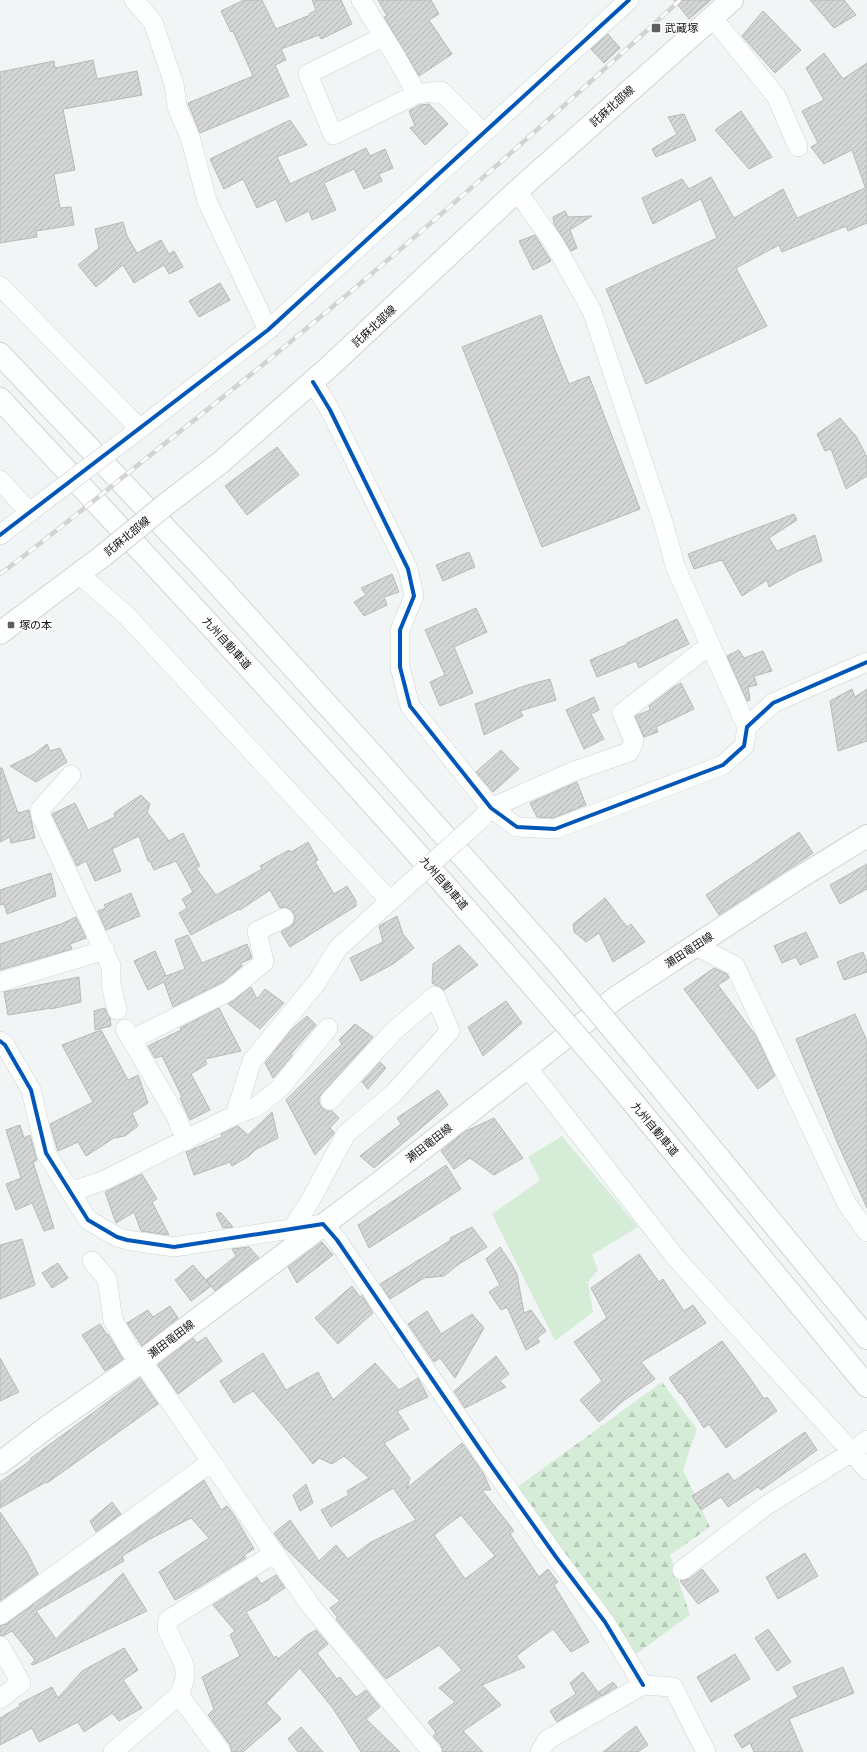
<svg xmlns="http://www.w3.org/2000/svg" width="867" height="1752" viewBox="0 0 867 1752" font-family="'Noto Sans','Noto Sans JP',sans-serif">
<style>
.forest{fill:url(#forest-firs)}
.pitch{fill:#d5edd7}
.building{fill:url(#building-hatch);stroke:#b8baba;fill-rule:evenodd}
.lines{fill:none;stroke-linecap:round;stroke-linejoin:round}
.minor-casing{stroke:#d0d2d3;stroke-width:20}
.major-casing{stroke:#d0d2d3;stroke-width:24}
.highway-casing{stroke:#d0d2d3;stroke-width:24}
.minor{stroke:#fdfefe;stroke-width:19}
.major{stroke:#fdfefe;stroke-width:22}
.highway{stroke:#fdfefe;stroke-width:22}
.rail-casing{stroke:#d2d3d3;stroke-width:4.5}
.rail{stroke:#fff;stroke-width:3;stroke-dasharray:9;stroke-linecap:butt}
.minor-bridge-casing{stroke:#d0d2d3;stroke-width:20;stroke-linecap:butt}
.major-bridge-casing{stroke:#d0d2d3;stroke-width:24;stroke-linecap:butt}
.highway-bridge-casing{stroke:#d0d2d3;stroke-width:24;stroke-linecap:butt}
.minor-bridge{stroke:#fdfefe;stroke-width:19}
.major-bridge{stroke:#fdfefe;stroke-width:22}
.highway-bridge{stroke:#fdfefe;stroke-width:22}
.cycleway-casing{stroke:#fff;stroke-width:6}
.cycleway{stroke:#0057b8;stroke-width:4}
.poi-dot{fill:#5e6060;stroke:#fff;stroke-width:1.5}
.labels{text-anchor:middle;stroke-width:3.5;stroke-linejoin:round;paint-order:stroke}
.poi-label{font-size:11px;fill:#0e0f10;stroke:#fff;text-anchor:start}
.street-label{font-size:11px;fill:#0e0f10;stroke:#fff}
</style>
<defs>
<pattern id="forest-firs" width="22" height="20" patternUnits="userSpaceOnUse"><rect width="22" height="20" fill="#d5edd7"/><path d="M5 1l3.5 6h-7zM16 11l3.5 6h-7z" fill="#b6cab8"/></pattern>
<pattern id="building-hatch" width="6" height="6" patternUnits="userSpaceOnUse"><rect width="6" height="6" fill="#d4d6d6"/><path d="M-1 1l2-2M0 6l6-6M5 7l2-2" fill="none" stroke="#b5b6b7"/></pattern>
</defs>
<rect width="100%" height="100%" fill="#f2f5f6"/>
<path class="forest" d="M 662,1382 L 697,1429 L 683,1470 L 710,1527 L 670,1555 L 690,1615 L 636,1654 L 516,1488 Z"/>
<path class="pitch" d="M 562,1136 L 638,1227 L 592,1255 L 598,1270 L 588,1282 L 593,1312 L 555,1341 L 492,1214 L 540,1180 L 528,1157 Z"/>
<path class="building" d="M 244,0 L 262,0 L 276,29 L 310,15 L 309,14 L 316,10 L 312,0 L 341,0 L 352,24 L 321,39 L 319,35 L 281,49 L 286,60 L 275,65 L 289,96 L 200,133 L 188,103 L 253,76 L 233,31 L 231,32 L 221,11 Z
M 378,0 L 431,0 L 439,14 L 429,20 L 452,54 L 419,76 L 384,17 L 387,16 Z
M 674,0 L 711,0 L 689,19 Z
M 810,0 L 844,0 L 856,15 L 834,28 Z
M 763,11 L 801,50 L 775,73 L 742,36 Z
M 608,34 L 620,48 L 604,63 L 591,49 Z
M 824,53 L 843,79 L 867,63 L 867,223 L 848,231 L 846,226 L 782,252 L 779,245 L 736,268 L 767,326 L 646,384 L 606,289 L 717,238 L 701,199 L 653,224 L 642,198 L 682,179 L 689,189 L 711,177 L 734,218 L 783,189 L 797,218 L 867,187 L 865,187 L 852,150 L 824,164 L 811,147 L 818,143 L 802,111 L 824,100 L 806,68 Z
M 93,60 L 97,79 L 137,71 L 142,95 L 63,109 L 75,170 L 54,174 L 60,208 L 71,207 L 74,225 L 36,231 L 37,237 L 0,243 L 0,72 L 54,61 L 55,68 Z
M 429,104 L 448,124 L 425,145 L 410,128 L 415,126 L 409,111 L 420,105 Z
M 741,111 L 772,157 L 749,169 L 715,130 Z
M 684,114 L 696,140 L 656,157 L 652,149 L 677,134 L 668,117 Z
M 290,120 L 307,145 L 277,157 L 290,184 L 366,148 L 370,156 L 385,149 L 393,168 L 379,174 L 382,181 L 364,189 L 354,169 L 324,183 L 336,210 L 312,220 L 309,211 L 286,222 L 276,199 L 257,208 L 243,179 L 224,189 L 210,159 Z
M 565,211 L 568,217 L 592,216 L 570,230 L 577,248 L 571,251 L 554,224 L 553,217 Z
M 123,222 L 127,236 L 137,253 L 161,240 L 169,254 L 174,251 L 183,267 L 169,274 L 164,265 L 134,283 L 123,265 L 96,287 L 78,265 L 99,248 L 95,229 Z
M 535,235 L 551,261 L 533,270 L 519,241 Z
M 220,283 L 230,300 L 199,317 L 189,301 Z
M 541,315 L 569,384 L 589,376 L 640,509 L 542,547 L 462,347 Z
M 840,418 L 856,436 L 867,457 L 867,476 L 846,489 L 831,449 L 825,451 L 817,434 Z
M 277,447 L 299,475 L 247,515 L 225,486 Z
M 794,514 L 797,520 L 769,538 L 777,551 L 815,535 L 822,561 L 798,571 L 769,587 L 767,580 L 742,596 L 722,560 L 694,569 L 688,554 Z
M 469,552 L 475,567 L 443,581 L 436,565 Z
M 392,574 L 399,592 L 384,597 L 387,605 L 364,616 L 354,602 L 366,595 L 361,588 Z
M 476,608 L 487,632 L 454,647 L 473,693 L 440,706 L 430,682 L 445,675 L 425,630 Z
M 677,619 L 689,644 L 639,668 L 636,661 L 597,677 L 590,660 L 628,644 L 627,643 Z
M 739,650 L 744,658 L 763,651 L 772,671 L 754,676 L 757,685 L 748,687 L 750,700 L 747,701 L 727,656 Z
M 550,679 L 556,700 L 520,711 L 523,716 L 484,735 L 475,704 L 524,686 Z
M 681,683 L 694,709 L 656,727 L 658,732 L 644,737 L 635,716 L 650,710 L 649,706 L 674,687 Z
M 852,689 L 855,697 L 867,689 L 867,741 L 838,751 L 830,701 Z
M 594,697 L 599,710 L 591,714 L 604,739 L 584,749 L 566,710 Z
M 47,744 L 50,751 L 60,748 L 67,762 L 36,782 L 10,766 L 34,754 Z
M 501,750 L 519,769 L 493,792 L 476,772 Z
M 0,768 L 2,768 L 18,813 L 29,810 L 35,838 L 11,843 L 10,837 L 0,842 Z
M 577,782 L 586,805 L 553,818 L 537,817 L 530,803 Z
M 141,795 L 150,804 L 147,812 L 169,841 L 183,833 L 200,866 L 196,868 L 216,895 L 262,869 L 260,866 L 289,850 L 291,852 L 308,842 L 318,860 L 315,862 L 334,894 L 347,886 L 356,901 L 356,906 L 290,947 L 281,932 L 293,924 L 295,919 L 294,914 L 290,909 L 285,907 L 280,908 L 270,890 L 240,910 L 239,909 L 191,935 L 179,913 L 187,908 L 182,899 L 193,892 L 176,861 L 154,870 L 150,861 L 148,861 L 139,836 L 112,849 L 121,871 L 95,881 L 86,861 L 77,866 L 52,814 L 75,803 L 88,830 L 115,817 L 114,813 Z
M 799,832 L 813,853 L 719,915 L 706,895 Z
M 867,864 L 867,889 L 840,904 L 830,885 Z
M 51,873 L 56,896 L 7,914 L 4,904 L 0,905 L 0,890 Z
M 131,893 L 140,916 L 106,930 L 98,911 L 106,908 L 104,905 Z
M 605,898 L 627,927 L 631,924 L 645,942 L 613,962 L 599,933 L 586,942 L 574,932 L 573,924 Z
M 397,916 L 403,934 L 414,948 L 393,964 L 361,981 L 350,958 L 383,942 L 379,926 Z
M 76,917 L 86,938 L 70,944 L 72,949 L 0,970 L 0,944 L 61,924 Z
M 806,932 L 818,957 L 800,965 L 796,957 L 782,963 L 774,946 Z
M 188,935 L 202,963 L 247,944 L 252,958 L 241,963 L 242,966 L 223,982 L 173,1007 L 164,982 L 148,990 L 134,961 L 155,951 L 166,976 L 185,969 L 175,940 Z
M 459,945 L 478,965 L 444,990 L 432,983 L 433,964 Z
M 863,952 L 867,962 L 867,972 L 844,980 L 837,962 Z
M 714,968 L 727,974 L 729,978 L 718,985 L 756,1036 L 775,1076 L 758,1089 L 684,989 Z
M 79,977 L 81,1002 L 51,1009 L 51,1008 L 8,1015 L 4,992 Z
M 251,987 L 257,999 L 265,989 L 284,1003 L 260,1029 L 228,1004 Z
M 506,1001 L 522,1023 L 483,1056 L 468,1027 Z
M 105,1008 L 110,1018 L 111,1026 L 95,1030 L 94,1011 Z
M 219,1008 L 241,1051 L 205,1059 L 207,1064 L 191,1074 L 210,1110 L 190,1120 L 180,1098 L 182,1097 L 162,1056 L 155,1058 L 148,1046 L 181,1030 L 180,1028 Z
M 855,1014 L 867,1041 L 867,1208 L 837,1142 L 796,1039 Z
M 307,1016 L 316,1025 L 291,1054 L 292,1056 L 273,1078 L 265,1063 L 292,1029 Z
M 355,1024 L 373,1037 L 319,1097 L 319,1103 L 322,1108 L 327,1111 L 332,1111 L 339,1118 L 330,1128 L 334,1132 L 333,1135 L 315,1155 L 286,1100 L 342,1044 L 339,1040 Z
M 101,1030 L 128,1080 L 138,1075 L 148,1103 L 132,1113 L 138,1126 L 125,1136 L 114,1138 L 86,1156 L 78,1142 L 58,1151 L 50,1124 L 93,1102 L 62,1045 Z
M 380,1062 L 386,1068 L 368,1089 L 362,1082 Z
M 438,1090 L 448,1105 L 374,1168 L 360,1156 L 401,1124 L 397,1118 Z
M 272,1112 L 278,1138 L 255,1150 L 249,1156 L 232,1166 L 230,1162 L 194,1175 L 186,1152 L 222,1137 L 221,1134 L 238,1126 L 248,1135 Z
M 494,1118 L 523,1158 L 494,1175 L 470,1158 L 454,1169 L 441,1151 L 464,1132 Z
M 20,1125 L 24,1138 L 30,1135 L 37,1160 L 33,1162 L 54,1228 L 44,1231 L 32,1203 L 16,1210 L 6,1184 L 21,1178 L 6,1130 Z
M 446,1165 L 461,1189 L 369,1248 L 358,1225 Z
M 142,1174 L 157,1199 L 152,1202 L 169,1235 L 141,1231 L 134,1212 L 116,1223 L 105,1192 Z
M 220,1212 L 233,1227 L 223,1228 L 216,1214 Z
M 472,1227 L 487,1247 L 459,1264 L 444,1276 L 424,1278 L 390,1299 L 380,1284 L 451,1240 L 450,1238 Z
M 22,1239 L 35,1285 L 0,1299 L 0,1245 Z
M 322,1242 L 333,1255 L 297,1283 L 288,1267 Z
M 249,1247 L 259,1258 L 215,1291 L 206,1280 L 236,1256 L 232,1249 Z
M 500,1247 L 511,1263 L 517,1274 L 524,1313 L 531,1310 L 546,1331 L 537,1338 L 540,1342 L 526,1350 L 507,1307 L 501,1310 L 489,1292 L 500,1285 L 486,1259 Z
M 639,1254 L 659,1282 L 663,1279 L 684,1311 L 693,1305 L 706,1323 L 641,1362 L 655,1379 L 623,1401 L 599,1422 L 580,1400 L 602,1381 L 574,1342 L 607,1318 L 591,1288 Z
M 58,1263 L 68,1278 L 52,1288 L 42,1273 Z
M 193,1265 L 211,1286 L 191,1301 L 175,1280 Z
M 352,1286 L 360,1297 L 362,1295 L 373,1313 L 338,1344 L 315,1318 Z
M 170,1306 L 178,1318 L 142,1346 L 127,1323 L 148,1310 L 153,1317 Z
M 427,1311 L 441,1334 L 472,1314 L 484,1328 L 455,1378 L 440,1358 L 434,1362 L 408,1324 Z
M 100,1324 L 107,1335 L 108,1334 L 123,1359 L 105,1371 L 82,1335 Z
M 206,1337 L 222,1361 L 178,1394 L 158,1365 L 193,1338 L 197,1343 Z
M 722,1341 L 750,1378 L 764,1399 L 767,1397 L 777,1411 L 726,1448 L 709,1424 L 704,1428 L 681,1393 L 680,1394 L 669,1378 Z
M 263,1353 L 286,1390 L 318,1372 L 333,1400 L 375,1363 L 399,1390 L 418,1378 L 428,1397 L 397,1411 L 409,1429 L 384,1443 L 410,1478 L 407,1488 L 462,1443 L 483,1473 L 491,1490 L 482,1490 L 514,1531 L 510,1534 L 539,1577 L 548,1569 L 558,1582 L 554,1585 L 589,1642 L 571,1652 L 553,1629 L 516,1656 L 525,1667 L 482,1685 L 501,1705 L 463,1731 L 483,1752 L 443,1752 L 441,1745 L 433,1736 L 436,1733 L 428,1722 L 455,1702 L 439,1688 L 462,1670 L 439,1645 L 386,1679 L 336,1619 L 338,1618 L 330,1608 L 340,1601 L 285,1548 L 274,1533 L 290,1520 L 319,1561 L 336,1545 L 348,1559 L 371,1542 L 416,1520 L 393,1488 L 331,1527 L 321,1510 L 349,1495 L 347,1491 L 369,1478 L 344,1456 L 332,1464 L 319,1458 L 313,1464 L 283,1426 L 253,1391 L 234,1403 L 220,1381 ZM 461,1515 L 495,1556 L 465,1579 L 434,1535 Z
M 496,1356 L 509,1374 L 500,1381 L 506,1387 L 465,1408 L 454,1391 Z
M 0,1358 L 19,1392 L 0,1401 Z
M 140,1378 L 158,1404 L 47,1483 L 46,1482 L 0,1508 L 0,1482 L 31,1460 L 30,1459 Z
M 805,1432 L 817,1450 L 761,1490 L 758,1487 L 728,1507 L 721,1497 L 701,1510 L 692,1496 L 728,1473 L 734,1481 Z
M 204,1480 L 221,1510 L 227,1506 L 234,1515 L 254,1549 L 244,1555 L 246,1558 L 199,1587 L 175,1600 L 159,1572 L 209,1538 L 191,1518 L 152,1538 L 122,1556 L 124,1561 L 36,1611 L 56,1639 L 123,1573 L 147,1611 L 33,1665 L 31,1664 L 35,1660 L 12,1631 L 3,1636 L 0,1635 L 0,1626 L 6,1624 Z
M 306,1484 L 313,1503 L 300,1511 L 293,1495 Z
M 112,1502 L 121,1514 L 96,1532 L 90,1521 Z
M 0,1512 L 27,1552 L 38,1574 L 0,1601 Z
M 805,1553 L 818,1576 L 778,1599 L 766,1577 Z
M 702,1569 L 719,1591 L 698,1604 L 680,1581 L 689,1579 Z
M 276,1575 L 285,1588 L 269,1598 L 270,1599 L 246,1612 L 274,1658 L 276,1656 L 278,1659 L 307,1635 L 316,1630 L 328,1644 L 317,1653 L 337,1679 L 340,1677 L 356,1697 L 366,1690 L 380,1707 L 366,1719 L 400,1752 L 361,1752 L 332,1707 L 300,1668 L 266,1703 L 281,1719 L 243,1752 L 232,1752 L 230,1745 L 208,1715 L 214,1709 L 202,1677 L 240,1656 L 230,1635 L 235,1631 L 213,1605 L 257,1577 L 261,1584 Z
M 768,1629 L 791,1662 L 777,1671 L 755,1638 Z
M 124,1648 L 138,1670 L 123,1680 L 142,1708 L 119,1721 L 112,1713 L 84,1732 L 78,1722 L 39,1742 L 32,1728 L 0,1745 L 0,1718 L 20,1706 L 19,1704 L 52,1687 L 58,1698 L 82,1671 Z
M 735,1654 L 750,1679 L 711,1702 L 697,1677 Z
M 843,1667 L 854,1693 L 789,1719 L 803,1752 L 754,1752 L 750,1743 L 742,1748 L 734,1735 L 798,1697 L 793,1687 Z
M 583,1672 L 601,1696 L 557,1722 L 550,1711 L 576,1694 L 570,1683 Z
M 613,1682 L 617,1687 L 602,1696 L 599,1692 Z
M 636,1726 L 648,1745 L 638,1752 L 603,1752 Z
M 301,1727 L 323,1752 L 298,1752 L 288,1739 Z"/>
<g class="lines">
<defs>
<path id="minor" d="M 134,0 L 153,22 L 174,84 L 177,107 L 190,137 L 207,201 L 268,330
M 361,0 L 395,55 L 417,94
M 712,17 L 776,96 L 798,147
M 383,37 L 308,74 L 333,135 L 417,94 L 441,91 L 483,133
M 517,191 L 554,243 L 592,311 L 664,525 L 675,566 L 747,727
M 0,286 L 140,429
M 313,382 L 330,410 L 408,569 L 414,596 L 400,630 L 400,667 L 410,706 L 491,808 L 517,827 L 555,829 L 723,765 L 744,746 L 747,727 L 773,703 L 867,662
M 129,437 L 268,330 L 629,0
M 0,480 L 29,512
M 0,535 L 48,498
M 79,574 L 127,616 L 390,901
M 71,775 L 40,810 L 41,816 L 111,966 L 111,984 L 117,1010
M 484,815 L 491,808 L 572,772 L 629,752 L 634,741 L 622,713 L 710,645
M 696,946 L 735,966 L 847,1204 L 867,1232
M 0,982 L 105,950
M 125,1029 L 176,1116 L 186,1141
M 131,1040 L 229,991 L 264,962 L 257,931 L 284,918
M 0,1041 L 5,1045 L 31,1090 L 46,1153 L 88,1220 L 117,1237 L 127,1240 L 174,1247 L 323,1224 L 337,1240 L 488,1461 L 556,1557 L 605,1622 L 643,1685
M 527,1067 L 676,1258 L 797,1392 L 852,1452 L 867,1470
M 235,1115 L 256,1107 L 280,1088 L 328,1028
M 70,1192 L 105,1180 L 235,1115 L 252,1061 L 317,982 L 338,948 L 400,892
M 292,1229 L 310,1201 L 346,1134 L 393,1094 L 450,1031 L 435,996 L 395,1030 L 330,1100
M 92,1261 L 107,1279 L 113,1320 L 130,1350 L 142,1361 L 310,1605 L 432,1752
M 682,1570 L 767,1505 L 852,1452 L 867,1440
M 0,1615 L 211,1462
M 0,1646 L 21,1683 L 0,1699
M 179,1695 L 221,1752
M 113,1752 L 179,1695 L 185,1679 L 185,1670 L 183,1662 L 167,1629 L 168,1620 L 275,1553
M 540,1752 L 547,1740 L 643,1685 L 673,1687 L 706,1752"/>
<path id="major" d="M 165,505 L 220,463 L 328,368 L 517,191 L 732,0
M 0,633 L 104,555
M 0,1463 L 50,1425 L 142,1361 L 383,1180 L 617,997 L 797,879 L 867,836"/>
<path id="highway" d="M 0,354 L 203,568 L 379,762 L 554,959
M 0,399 C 178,590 356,781 526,978
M 636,1057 L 867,1338
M 612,1077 L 867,1386"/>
</defs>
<use href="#minor" class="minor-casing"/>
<use href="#major" class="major-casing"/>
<use href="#highway" class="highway-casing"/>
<use href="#minor" class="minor"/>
<use href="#major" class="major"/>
<use href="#highway" class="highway"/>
<defs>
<path id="rail" d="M 0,574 C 54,534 105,491 158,449 C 338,307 511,156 680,0"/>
</defs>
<use href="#rail" class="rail-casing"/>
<use href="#rail" class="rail"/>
<defs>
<path id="minor-bridge" d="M 48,498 L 129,437
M 400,892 L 482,818"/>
<path id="major-bridge" d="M 104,555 L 165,505"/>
<path id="highway-bridge" d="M 554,959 L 636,1057
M 526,978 L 612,1077"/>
</defs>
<use href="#minor-bridge" class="minor-bridge-casing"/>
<use href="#major-bridge" class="major-bridge-casing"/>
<use href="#highway-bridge" class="highway-bridge-casing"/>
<use href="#minor-bridge" class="minor-bridge"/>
<use href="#major-bridge" class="major-bridge"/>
<use href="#highway-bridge" class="highway-bridge"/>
<defs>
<path id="cycleway" d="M 313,382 L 330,410 L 408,569 L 414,596 L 400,630 L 400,667 L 410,706 L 491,808 L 517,827 L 555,829 L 723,765 L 744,746 L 747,727 L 773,703 L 867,662
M 0,535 L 268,330 L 629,0
M 0,1041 L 5,1045 L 31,1090 L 46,1153 L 88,1220 L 117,1237 L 127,1240 L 174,1247 L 323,1224 L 337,1240 L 488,1461 L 556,1557 L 605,1622 L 643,1685"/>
</defs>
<use href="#cycleway" class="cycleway-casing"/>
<use href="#cycleway" class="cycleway"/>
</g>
<g class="poi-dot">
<rect x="651" y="23" width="10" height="10" rx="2"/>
<rect x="7" y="621" width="8" height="8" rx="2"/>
</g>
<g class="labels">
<g class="poi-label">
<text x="665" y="32">武蔵塚</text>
<text x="19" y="629">塚の本</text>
</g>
<g class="street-label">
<text transform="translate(612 106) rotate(-42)" y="4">託麻北部線</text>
<text transform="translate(374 326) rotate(-43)" y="4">託麻北部線</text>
<text transform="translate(127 536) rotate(-39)" y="4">託麻北部線</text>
<text transform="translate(227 643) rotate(48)" y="4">九州自動車道</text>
<text transform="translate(444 883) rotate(49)" y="4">九州自動車道</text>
<text transform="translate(689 950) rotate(-33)" y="4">瀬田竜田線</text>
<text transform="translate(655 1129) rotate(50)" y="4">九州自動車道</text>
<text transform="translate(429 1143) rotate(-38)" y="4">瀬田竜田線</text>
<text transform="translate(171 1339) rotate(-37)" y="4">瀬田竜田線</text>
</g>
</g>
</svg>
